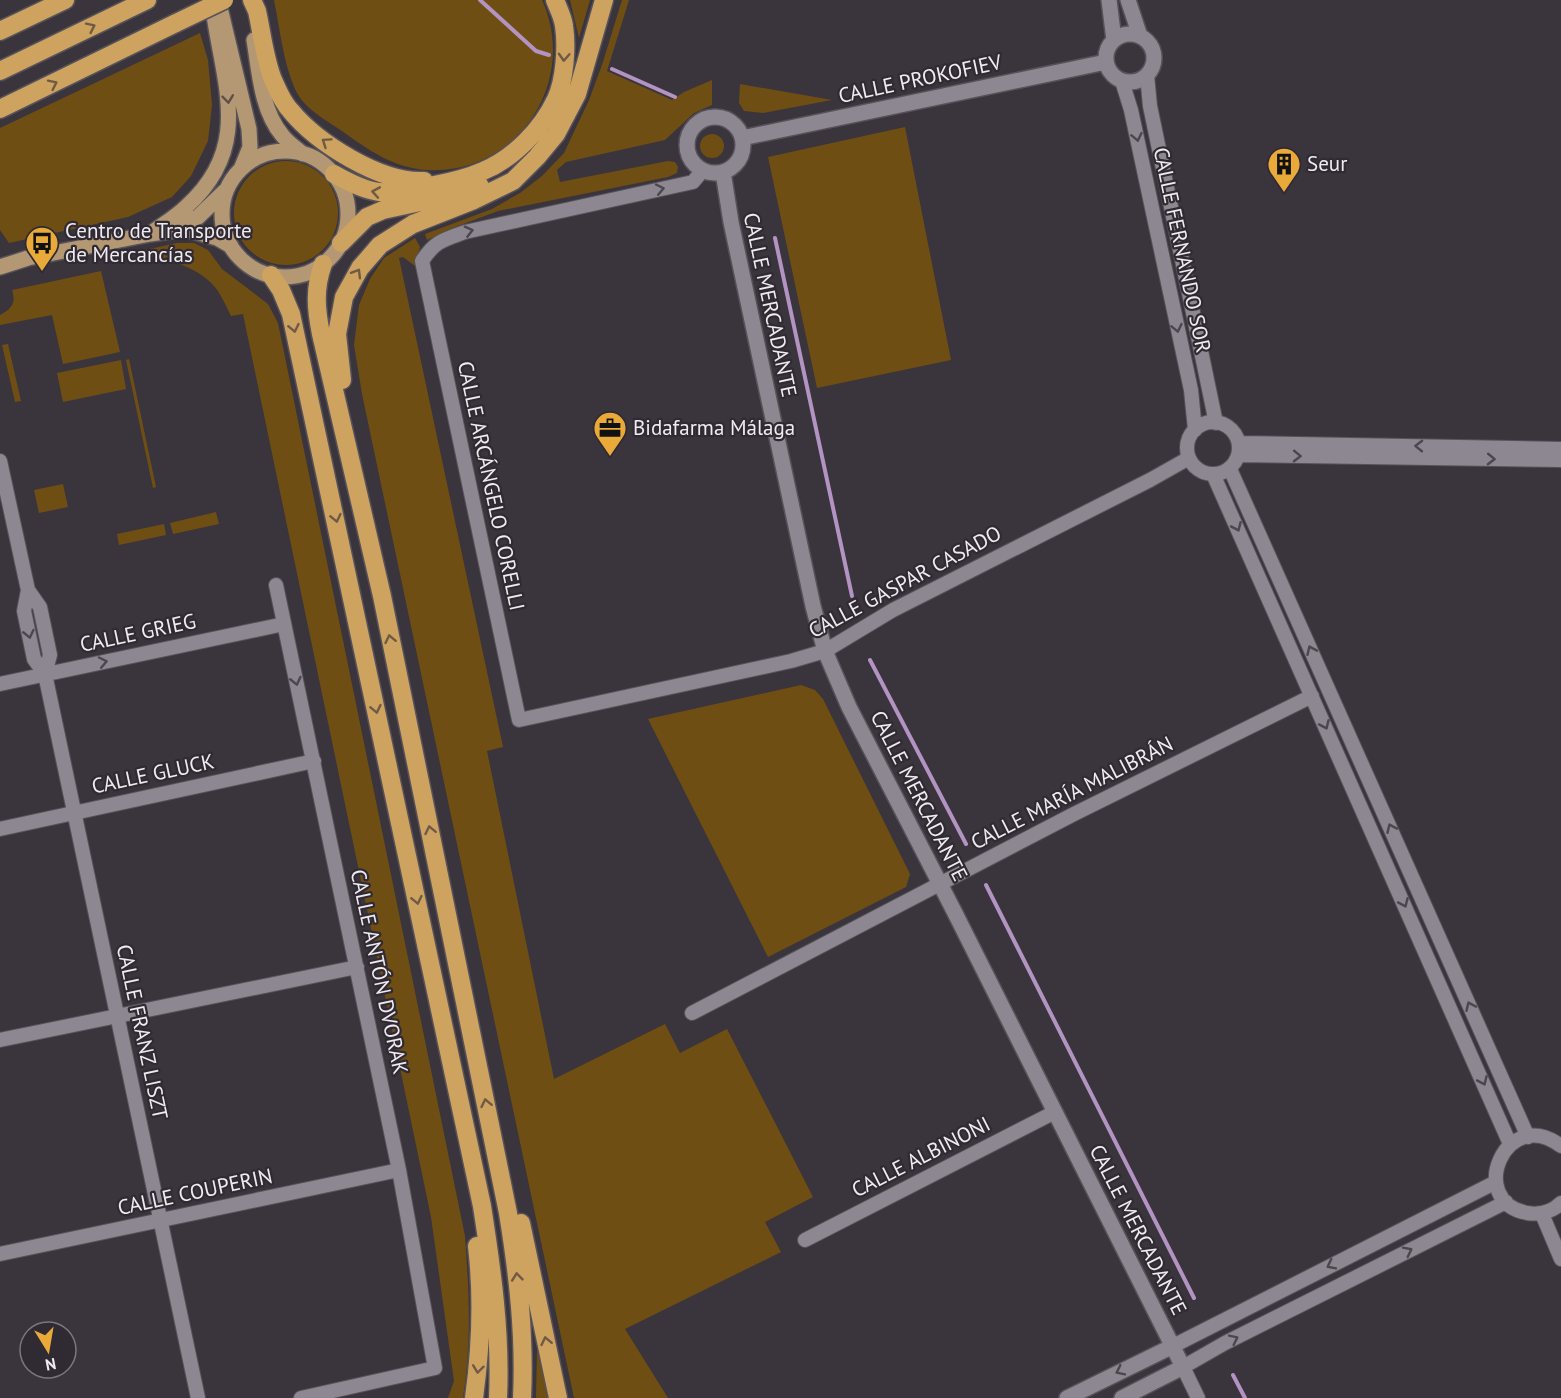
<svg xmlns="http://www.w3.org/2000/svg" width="1561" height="1398" viewBox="0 0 1561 1398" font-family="'PT Sans',sans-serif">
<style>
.green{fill:#6f4e14}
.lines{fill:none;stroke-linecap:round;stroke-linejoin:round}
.stream{stroke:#b293c1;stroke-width:4}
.minor-casing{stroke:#575259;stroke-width:16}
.tertiary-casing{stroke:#575259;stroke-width:18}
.primary-casing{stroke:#575259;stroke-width:18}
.motorway-casing{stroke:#575259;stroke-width:21}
.minor{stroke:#8d8791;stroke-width:14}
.tertiary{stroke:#8d8791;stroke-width:15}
.primary{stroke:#b49773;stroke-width:15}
.motorway{stroke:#cea25f;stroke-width:18}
.motorway-bridge-casing{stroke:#575259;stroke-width:21;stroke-linecap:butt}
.motorway-bridge{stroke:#cea25f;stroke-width:18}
.oneway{stroke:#6f5a45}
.oneway2{stroke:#5e5049}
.oneway3{stroke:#4c464f}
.labels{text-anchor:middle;stroke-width:4.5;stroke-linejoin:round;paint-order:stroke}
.street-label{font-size:21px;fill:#efebf1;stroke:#302a33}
.poi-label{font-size:21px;fill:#efebf1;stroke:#302a33;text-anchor:start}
</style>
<rect width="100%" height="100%" fill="#3a343d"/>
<path class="green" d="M 274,0 L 542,0 C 579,81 518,175 427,170 C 394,168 368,150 342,131 C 326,120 303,108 295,89 C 283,62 280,29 274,0 Z
M 570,0 L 590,0 L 579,38 Z
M 622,0 L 629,0 L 607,71 L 672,100 L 684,92 L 712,80 L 712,105 L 694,113 L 665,140 L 566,162 L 557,170 L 560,182 L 668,161 L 675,162 L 678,167 L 677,173 L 668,177 L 498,211 L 458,226 L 427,240 L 425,234 L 492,209 L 520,193 L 542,176 L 564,153 L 589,100 L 602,65 Z
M 200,33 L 208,60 L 212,105 L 208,141 L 191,176 L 172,197 L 128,217 L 9,243 L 0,230 L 0,128 Z
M 740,84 L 832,100 L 763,113 L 744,111 L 739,103 Z
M 905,127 L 951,360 L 817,388 L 768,157 Z
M700 146a12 12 0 1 1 24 0a12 12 0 1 1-24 0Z
M234 213a52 52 0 1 1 104 0a52 52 0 1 1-104 0Z
M 415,238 L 420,247 L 415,266 L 403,257 L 399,258 L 503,747 L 487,751 L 554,1079 L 665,1024 L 680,1053 L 727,1029 L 813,1197 L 765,1222 L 781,1252 L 625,1329 L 668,1398 L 574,1398 L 362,394 L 354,345 L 359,305 L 370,279 L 384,258 Z
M 177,243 L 194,243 L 208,250 L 222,269 L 268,304 L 278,323 L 465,1236 C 469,1290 472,1344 463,1398 L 448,1398 L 454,1381 L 431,1217 L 243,314 L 231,316 C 227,308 223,299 218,291 C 199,264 161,258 131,253 Z
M 101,271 L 120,352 L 63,364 L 52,315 L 0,325 L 0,315 C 12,309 16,303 12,290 Z
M 8,344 L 21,401 L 15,402 L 2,345 Z
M 129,359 L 156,487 L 153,488 L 126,360 Z
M 121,360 L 126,389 L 63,402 L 57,373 Z
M 63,484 L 68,507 L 39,513 L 34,490 Z
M 216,512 L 219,524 L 173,534 L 170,523 Z
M 164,524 L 166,535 L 119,545 L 117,534 Z
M 801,685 L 815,690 L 823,699 L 910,874 L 906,887 L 768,957 L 648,719 Z
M 537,1350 L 547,1391 L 548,1398 L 536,1398 Z"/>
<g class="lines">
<path class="stream" d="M 480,0 L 536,51 L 549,55
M 612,69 L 675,97
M 775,238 L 852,596
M 870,660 L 966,844
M 986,885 L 1194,1298
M 1233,1375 L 1245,1398"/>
<defs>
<path id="minor" d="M 1147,75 L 1150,106 L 1216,423
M 1122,81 L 1131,110 L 1191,390 L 1195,430
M 703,170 L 693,182 L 465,232 C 443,240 435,241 422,261 L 519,720 L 791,661 L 825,651 L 893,610 L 1150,480 L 1189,458
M1187 448a26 26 0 1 1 52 0a26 26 0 1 1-52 0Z
M 1239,443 L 1561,449
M 1238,455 L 1561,460
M 0,461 L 28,590 L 40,607 L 50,655 L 45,674
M 1230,469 L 1528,1137
M 1213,474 L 1510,1144
M 276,585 L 399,1170 L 435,1368 L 301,1398
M 28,590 L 24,611 L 34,659 L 45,674 L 198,1398
M 0,684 L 284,624
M 0,829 L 314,761
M 692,1013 L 1074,814 L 1312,696
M 0,1040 L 357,967
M 1561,1146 C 1506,1104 1465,1201 1527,1213 C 1539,1215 1552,1212 1561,1203
M 1542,1214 L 1561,1259
M 805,1240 L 1055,1112
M 0,1254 L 399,1170
M 1173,1346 L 1496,1182
M 1198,1398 L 1183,1367 L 1225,1343 L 1506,1202"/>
<path id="tertiary" d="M 1109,0 L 1114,40
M 1128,0 L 1140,36
M1106 58a24 24 0 1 1 48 0a24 24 0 1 1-48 0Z
M687 145a28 28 0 1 1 56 0a28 28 0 1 1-56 0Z
M 742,138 L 1106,62
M 723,172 L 731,222 L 813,606 L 825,651 L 849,707 L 955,913 L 1183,1367 L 1122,1398
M 1067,1398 L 1173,1346"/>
<path id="primary" d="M 221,12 L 249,129 L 250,147 L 241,169
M 254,40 C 259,70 261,110 282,135 C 287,142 296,148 303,154
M222 214a63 63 0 1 1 126 0a63 63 0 1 1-126 0Z
M 174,226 L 198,217 L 225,191
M 150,234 C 162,225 176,217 187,206 C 256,144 220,77 212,0
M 0,267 L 28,258 L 150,234 L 185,229 L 217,238 L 231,246"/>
<path id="motorway" d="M 252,0 L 257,11 C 262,33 265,62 274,82 C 278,91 283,103 290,110 C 317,143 380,183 424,181
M 0,31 L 65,0
M 0,71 L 147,0
M 0,109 L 176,23
M 334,174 C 378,199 387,194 434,185 C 451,182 467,178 483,171 C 514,158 542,129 556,99 C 565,80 567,46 564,26 C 563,17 558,8 555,0
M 341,243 L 367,217 L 383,210 L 453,195 L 480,186
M 323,264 C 314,289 316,309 321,334 L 382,596 L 508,1213 C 518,1275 525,1335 522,1398
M 271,275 L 281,290 L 291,314 L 482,1206 C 492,1270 501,1333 498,1398
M 342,380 L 337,334 L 344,297 L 360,268 L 380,245 L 413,224 L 474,200 L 513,181 L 537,157 L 556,134 L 577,94 L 604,0
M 521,1223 L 558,1398
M 474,1398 C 481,1347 483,1298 477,1246"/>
</defs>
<use href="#minor" class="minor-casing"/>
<use href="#tertiary" class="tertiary-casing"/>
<use href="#primary" class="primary-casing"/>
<use href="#motorway" class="motorway-casing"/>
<use href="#minor" class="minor"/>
<use href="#tertiary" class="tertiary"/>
<use href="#primary" class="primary"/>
<use href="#motorway" class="motorway"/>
<defs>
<path id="motorway-bridge" d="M 176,23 L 224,0"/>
</defs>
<use href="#motorway-bridge" class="motorway-bridge-casing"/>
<use href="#motorway-bridge" class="motorway-bridge"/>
</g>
<defs><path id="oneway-chevron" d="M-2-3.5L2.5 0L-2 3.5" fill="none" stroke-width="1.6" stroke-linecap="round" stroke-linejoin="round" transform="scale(1.5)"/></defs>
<g class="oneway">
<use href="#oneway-chevron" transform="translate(91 27) rotate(-26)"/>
<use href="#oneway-chevron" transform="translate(564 57) rotate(93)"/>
<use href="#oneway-chevron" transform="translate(53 84) rotate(-26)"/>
<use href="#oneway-chevron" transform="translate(326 142) rotate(-146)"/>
<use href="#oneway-chevron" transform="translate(376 192) rotate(-170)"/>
<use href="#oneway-chevron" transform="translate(357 273) rotate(-59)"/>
<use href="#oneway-chevron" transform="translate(294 328) rotate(78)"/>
<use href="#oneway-chevron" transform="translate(336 518) rotate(78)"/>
<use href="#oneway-chevron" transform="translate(390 639) rotate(-102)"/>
<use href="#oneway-chevron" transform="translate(376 709) rotate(78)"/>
<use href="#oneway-chevron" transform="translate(430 830) rotate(-102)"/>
<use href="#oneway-chevron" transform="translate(417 900) rotate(78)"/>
<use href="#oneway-chevron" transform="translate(486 1103) rotate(-102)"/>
<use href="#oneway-chevron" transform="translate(517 1277) rotate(-96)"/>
<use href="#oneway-chevron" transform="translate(546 1341) rotate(-102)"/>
<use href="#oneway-chevron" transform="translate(478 1369) rotate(97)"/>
</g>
<use class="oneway2" href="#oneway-chevron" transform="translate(228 99) rotate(83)"/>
<g class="oneway3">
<use href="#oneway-chevron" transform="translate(1137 137) rotate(78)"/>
<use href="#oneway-chevron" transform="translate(660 189) rotate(-12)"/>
<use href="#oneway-chevron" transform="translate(469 231) rotate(-14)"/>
<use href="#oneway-chevron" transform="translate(1177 328) rotate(78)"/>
<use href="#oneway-chevron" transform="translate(1419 446) rotate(-179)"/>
<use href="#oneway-chevron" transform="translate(1297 456) rotate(1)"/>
<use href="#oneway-chevron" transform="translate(1491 459) rotate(1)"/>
<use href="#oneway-chevron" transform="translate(1237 527) rotate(66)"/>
<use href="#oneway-chevron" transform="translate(29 634) rotate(77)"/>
<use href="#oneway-chevron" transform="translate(1311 650) rotate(-114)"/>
<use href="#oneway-chevron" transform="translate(103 662) rotate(-12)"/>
<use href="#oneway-chevron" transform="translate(296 681) rotate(77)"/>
<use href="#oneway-chevron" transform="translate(1325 725) rotate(66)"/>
<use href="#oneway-chevron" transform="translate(1391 828) rotate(-114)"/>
<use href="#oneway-chevron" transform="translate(1404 903) rotate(66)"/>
<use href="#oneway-chevron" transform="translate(1470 1006) rotate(-114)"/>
<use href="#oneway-chevron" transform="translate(1483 1081) rotate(66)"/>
<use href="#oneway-chevron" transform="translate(1408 1251) rotate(-27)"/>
<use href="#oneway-chevron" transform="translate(1331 1265) rotate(153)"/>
<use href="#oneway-chevron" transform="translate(1234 1339) rotate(-26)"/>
<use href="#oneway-chevron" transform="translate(1120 1371) rotate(154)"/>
</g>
<defs>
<symbol id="building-pin" viewBox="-11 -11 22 30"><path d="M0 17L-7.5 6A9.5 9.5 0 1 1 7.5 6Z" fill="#eaaa39" stroke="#302a33"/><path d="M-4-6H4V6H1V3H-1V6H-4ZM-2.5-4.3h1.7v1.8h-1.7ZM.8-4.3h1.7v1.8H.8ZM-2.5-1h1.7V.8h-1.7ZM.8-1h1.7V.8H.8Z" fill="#111"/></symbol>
<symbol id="bus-pin" viewBox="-11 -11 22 30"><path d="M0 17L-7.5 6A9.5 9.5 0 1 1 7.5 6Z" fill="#eaaa39" stroke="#302a33"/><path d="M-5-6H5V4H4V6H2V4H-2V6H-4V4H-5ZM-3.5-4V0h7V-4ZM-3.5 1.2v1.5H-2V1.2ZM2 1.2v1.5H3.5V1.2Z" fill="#111"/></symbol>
<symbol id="office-pin" viewBox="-11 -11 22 30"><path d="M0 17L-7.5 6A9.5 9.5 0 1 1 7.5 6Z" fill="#eaaa39" stroke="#302a33"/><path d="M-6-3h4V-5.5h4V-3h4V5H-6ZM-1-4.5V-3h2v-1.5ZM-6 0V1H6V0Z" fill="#111"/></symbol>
</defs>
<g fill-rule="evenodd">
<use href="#building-pin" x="1265" y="145" width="38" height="52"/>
<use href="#bus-pin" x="23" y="224" width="38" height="52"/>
<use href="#office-pin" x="591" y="409" width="38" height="52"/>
</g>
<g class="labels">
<g class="street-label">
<text transform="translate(920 79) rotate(-12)" y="7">CALLE PROKOFIEV</text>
<text transform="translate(1182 250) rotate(78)" y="7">CALLE FERNANDO SOR</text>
<text transform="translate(770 305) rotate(78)" y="7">CALLE MERCADANTE</text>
<text transform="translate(491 486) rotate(78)" y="7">CALLE ARCÁNGELO CORELLI</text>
<text transform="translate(905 582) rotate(-28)" y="7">CALLE GASPAR CASADO</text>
<text transform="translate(138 633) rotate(-12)" y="7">CALLE GRIEG</text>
<text transform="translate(153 774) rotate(-12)" y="7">CALLE GLUCK</text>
<text transform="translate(1072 793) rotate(-27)" y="7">CALLE MARÍA MALIBRÁN</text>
<text transform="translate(919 796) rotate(63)" y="7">CALLE MERCADANTE</text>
<text transform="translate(379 972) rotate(78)" y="7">CALLE ANTÓN DVORAK</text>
<text transform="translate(142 1032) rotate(78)" y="7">CALLE FRANZ LISZT</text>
<text transform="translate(921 1157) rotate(-27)" y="7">CALLE ALBINONI</text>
<text transform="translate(195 1192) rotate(-12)" y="7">CALLE COUPERIN</text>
<text transform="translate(1138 1230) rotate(63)" y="7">CALLE MERCADANTE</text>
</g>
<g class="poi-label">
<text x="1307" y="171">Seur</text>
<text x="65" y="238">Centro de Transporte<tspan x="65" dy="24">de Mercancías</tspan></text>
<text x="633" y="435">Bidafarma Málaga</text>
</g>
</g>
<g transform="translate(48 1350) rotate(169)"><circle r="28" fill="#302a33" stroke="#7c777f" stroke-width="1.5"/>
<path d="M0-4.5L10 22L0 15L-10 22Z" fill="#eaaa39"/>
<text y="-9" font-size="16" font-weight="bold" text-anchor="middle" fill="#efebf1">N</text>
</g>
</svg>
